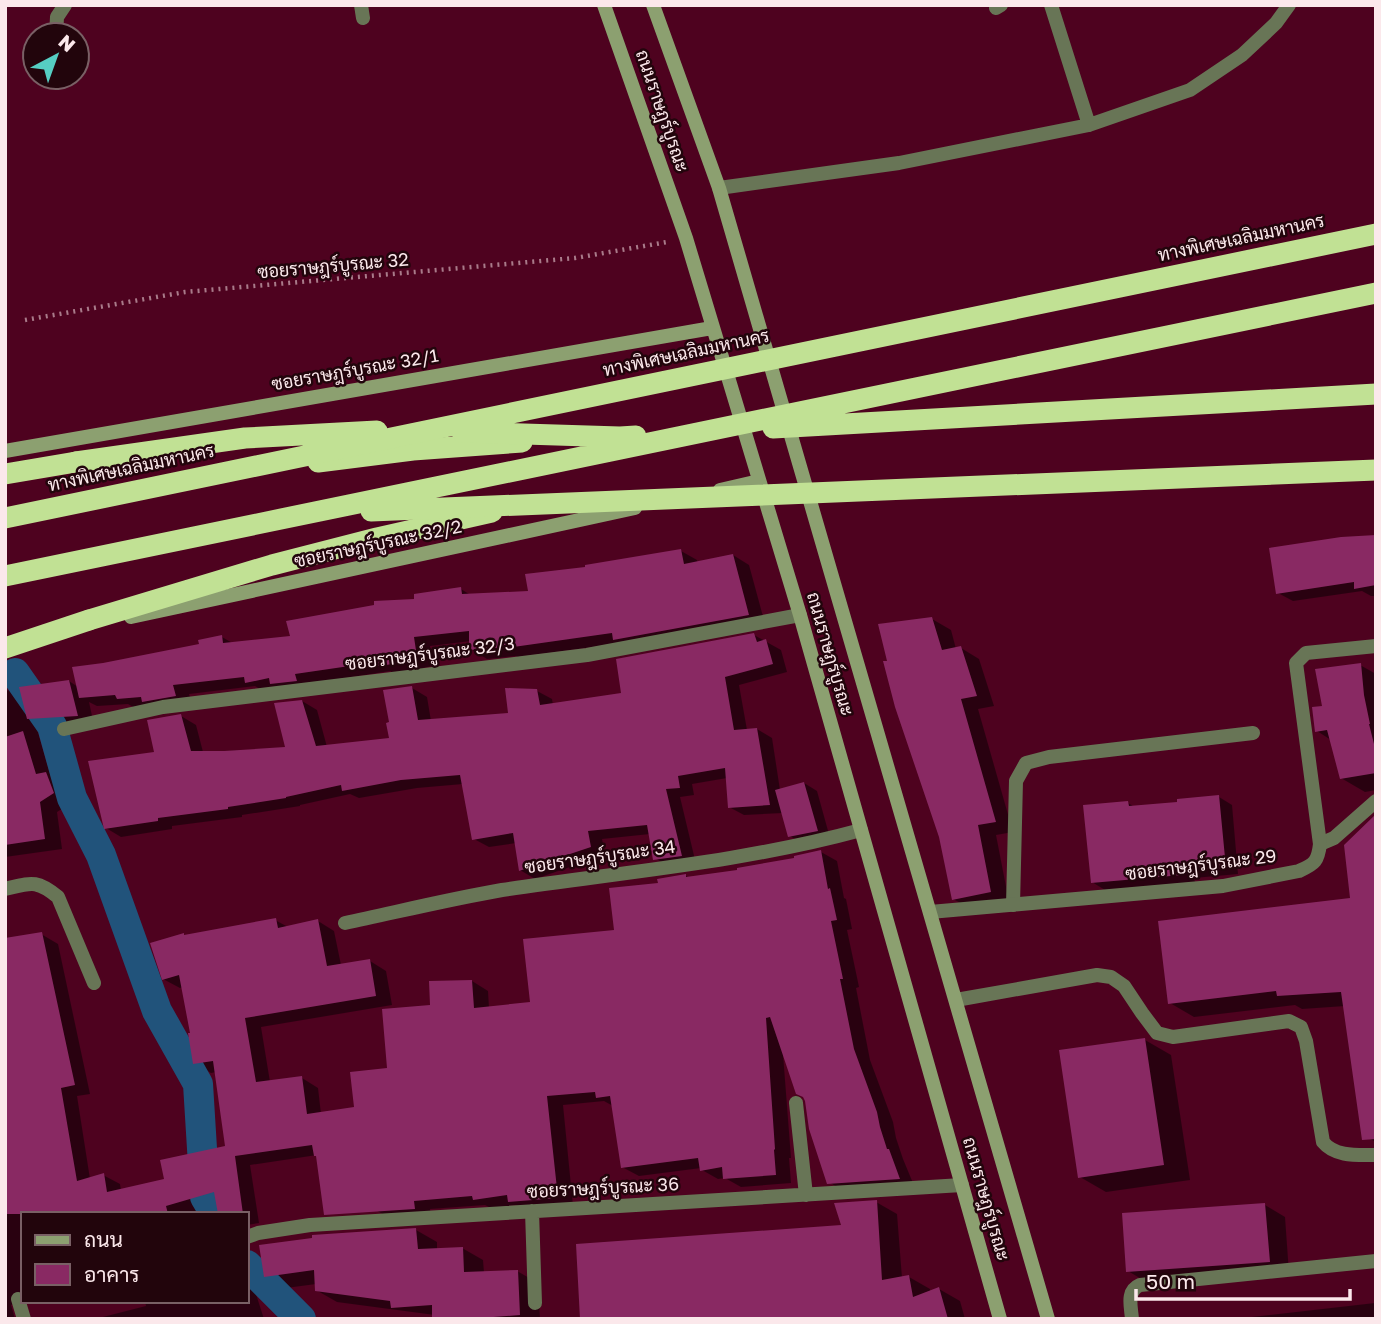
<svg xmlns="http://www.w3.org/2000/svg" width="1381" height="1324" viewBox="0 0 1381 1324" font-family="'Golos Text',Sarabun,sans-serif">
<style>
.shadow{fill:#0007}
.lines{fill:none;stroke-linecap:round;stroke-linejoin:round}
.canal{stroke:#21537b;stroke-width:30}
.building{fill:#892963}
.path{stroke:#a97b8a;stroke-width:4.5;stroke-dasharray:2 5;stroke-linecap:butt}
.lane{stroke:#687556;stroke-width:14}
.street{stroke:#687556;stroke-width:14}
.secondary{stroke:#8ca070;stroke-width:14}
.highway{stroke:#c1e194;stroke-width:21}
.highway-bridge{stroke:#c1e194;stroke-width:21}
.labels{text-anchor:middle;stroke-width:5;stroke-linejoin:round;paint-order:stroke}
.street-label{font-size:18px;fill:#fbe8eb;stroke:#22050c}
</style>
<rect width="100%" height="100%" fill="#4e021f"/>
<path class="shadow" d="M 1376,536 L 1376,596 L 1371,596 L 1362,591 L 1293,601 L 1278,593 Z
M 681,551 L 697,560 L 698,563 L 733,555 L 749,565 L 765,624 L 518,657 L 516,656 L 487,659 L 471,649 L 471,641 L 430,646 L 432,666 L 423,668 L 423,670 L 396,674 L 390,671 L 263,691 L 255,686 L 189,694 L 192,704 L 135,708 L 128,704 L 97,706 L 89,702 L 94,725 L 37,729 L 51,777 L 64,784 L 71,803 L 57,812 L 62,849 L 5,857 L 5,691 L 69,681 L 78,687 L 201,645 L 222,637 L 234,644 L 292,638 L 416,600 L 461,589 L 472,596 L 530,593 L 587,568 Z
M 932,619 L 951,630 L 956,649 L 961,648 L 979,659 L 994,706 L 978,709 L 1013,832 L 996,835 L 1009,902 L 972,909 L 953,899 L 941,836 L 889,662 Z
M 754,635 L 781,650 L 787,672 L 739,685 L 747,730 L 757,729 L 772,738 L 780,790 L 804,783 L 817,791 L 830,838 L 803,844 L 790,836 L 783,813 L 744,815 L 729,807 L 727,778 L 692,784 L 694,795 L 680,797 L 696,864 L 670,867 L 655,858 L 650,834 L 602,839 L 605,855 L 535,879 L 520,870 L 516,843 L 489,847 L 474,839 L 463,784 L 417,788 L 359,798 L 350,794 L 300,805 L 300,806 L 242,815 L 242,817 L 172,826 L 172,829 L 121,837 L 106,828 L 181,716 L 196,725 L 203,752 L 287,749 L 302,701 L 317,710 L 327,747 L 391,740 L 412,688 L 427,697 L 431,721 L 510,714 L 537,691 L 552,699 L 553,705 L 623,694 Z
M 1360,665 L 1376,674 L 1376,790 L 1365,792 L 1341,778 L 1331,740 L 1317,731 L 1324,707 Z
M 1219,797 L 1232,805 L 1238,874 L 1194,878 L 1195,882 L 1105,890 L 1092,882 L 1128,803 L 1136,808 Z
M 1376,817 L 1376,1142 L 1363,1135 L 1345,1006 L 1302,1009 L 1295,1005 L 1194,1017 L 1170,1003 L 1352,900 Z
M 821,852 L 837,861 L 844,898 L 846,899 L 852,929 L 847,930 L 859,987 L 856,988 L 870,1060 L 893,1122 L 896,1138 L 903,1159 L 915,1188 L 845,1192 L 829,1182 L 807,1101 L 783,1054 L 791,1158 L 789,1158 L 791,1183 L 741,1187 L 725,1178 L 718,1179 L 702,1170 L 701,1168 L 639,1176 L 622,1167 L 613,1106 L 604,1101 L 563,1105 L 573,1206 L 526,1210 L 516,1205 L 491,1208 L 485,1205 L 430,1209 L 431,1217 L 392,1220 L 376,1210 L 317,1155 L 250,1165 L 259,1223 L 247,1225 L 247,1214 L 219,1214 L 218,1204 L 186,1214 L 23,1214 L 23,1301 L 11,1305 L 15,1319 L 5,1319 L 5,939 L 41,934 L 58,944 L 90,1094 L 77,1096 L 90,1179 L 103,1175 L 120,1184 L 121,1191 L 166,1181 L 227,1147 L 216,1072 L 211,1073 L 195,1063 L 192,1034 L 183,987 L 180,988 L 163,979 L 186,937 L 275,920 L 288,927 L 318,921 L 334,931 L 341,965 L 370,961 L 386,971 L 392,1005 L 261,1027 L 270,1082 L 302,1078 L 318,1088 L 321,1114 L 356,1109 L 389,1070 L 432,1006 L 472,981 L 488,991 L 489,1008 L 532,1004 L 616,931 L 660,884 L 686,876 L 689,878 L 739,871 L 797,860 Z
M 1145,1040 L 1171,1055 L 1190,1180 L 1106,1192 L 1080,1177 Z
M 876,1202 L 897,1214 L 902,1278 L 909,1277 L 930,1289 L 930,1292 L 939,1289 L 960,1301 L 965,1319 L 581,1319 L 844,1227 Z
M 1265,1205 L 1285,1217 L 1289,1273 L 1148,1283 L 1128,1271 Z
M 416,1230 L 437,1242 L 437,1249 L 462,1248 L 483,1260 L 484,1273 L 517,1271 L 538,1283 L 540,1319 L 465,1319 L 337,1302 L 316,1290 L 316,1284 L 286,1288 L 265,1276 Z
M 247,1284 L 254,1288 L 264,1319 L 99,1318 L 146,1306 L 145,1301 L 247,1301 Z
M 1375,1303 L 1376,1319 L 1234,1319 Z"/>
<g class="lines">
<path class="canal" d="M 15,673 L 52,726 L 72,798 L 101,855 L 157,1011 L 198,1084 L 205,1197 L 215,1214
M 247,1265 L 301,1319"/>
</g>
<path class="building" d="M 1376,535 L 1376,585 L 1354,589 L 1354,582 L 1276,594 L 1269,548 L 1341,537 Z
M 681,549 L 684,564 L 733,554 L 749,615 L 613,640 L 612,633 L 500,649 L 500,648 L 469,650 L 469,631 L 414,637 L 417,657 L 407,659 L 408,662 L 378,666 L 377,662 L 295,674 L 297,681 L 270,684 L 269,678 L 245,683 L 244,677 L 173,685 L 176,696 L 142,702 L 141,697 L 117,699 L 115,695 L 79,698 L 72,667 L 103,663 L 199,644 L 198,640 L 222,635 L 223,643 L 290,636 L 286,621 L 374,605 L 374,601 L 414,599 L 414,594 L 461,587 L 462,594 L 528,591 L 525,574 L 585,567 L 585,565 Z
M 932,617 L 942,650 L 961,646 L 977,696 L 961,699 L 996,822 L 978,825 L 991,892 L 952,900 L 939,837 L 895,707 L 883,661 L 887,661 L 878,624 Z
M 754,633 L 757,642 L 766,639 L 773,664 L 725,677 L 734,730 L 757,728 L 770,805 L 728,808 L 725,768 L 678,776 L 680,788 L 666,789 L 682,856 L 653,860 L 647,825 L 588,831 L 591,847 L 519,871 L 513,833 L 472,840 L 460,775 L 401,780 L 342,791 L 341,785 L 286,797 L 286,798 L 228,807 L 228,809 L 158,818 L 158,821 L 104,829 L 88,761 L 154,752 L 147,720 L 181,714 L 191,751 L 224,751 L 285,747 L 274,703 L 302,700 L 316,746 L 389,738 L 386,723 L 389,722 L 383,690 L 412,686 L 418,720 L 508,713 L 505,688 L 537,689 L 540,705 L 621,693 L 616,659 Z
M 1361,663 L 1364,695 L 1370,724 L 1369,724 L 1376,752 L 1376,773 L 1340,779 L 1327,730 L 1315,732 L 1312,707 L 1322,706 L 1315,669 Z
M 69,680 L 78,716 L 27,719 L 19,687 Z
M 23,731 L 36,774 L 46,772 L 54,793 L 40,802 L 45,839 L 5,845 L 5,737 Z
M 804,782 L 818,831 L 788,837 L 775,790 Z
M 1219,795 L 1226,868 L 1182,871 L 1182,875 L 1091,883 L 1083,805 L 1128,801 L 1129,806 L 1177,802 L 1177,799 Z
M 1376,814 L 1376,1139 L 1362,1140 L 1341,992 L 1277,996 L 1276,991 L 1168,1004 L 1158,921 L 1350,898 L 1344,845 Z
M 821,850 L 828,889 L 830,888 L 837,920 L 831,921 L 843,979 L 840,979 L 854,1049 L 877,1112 L 880,1127 L 887,1149 L 889,1149 L 900,1179 L 827,1184 L 809,1129 L 805,1101 L 803,1097 L 796,1094 L 770,1017 L 766,1018 L 775,1149 L 774,1150 L 776,1175 L 723,1179 L 722,1167 L 700,1171 L 698,1158 L 621,1168 L 610,1096 L 596,1098 L 595,1092 L 547,1096 L 558,1198 L 508,1202 L 507,1195 L 473,1200 L 472,1196 L 414,1201 L 415,1209 L 324,1215 L 316,1156 L 314,1156 L 312,1145 L 235,1156 L 243,1214 L 218,1214 L 214,1192 L 166,1206 L 168,1214 L 5,1214 L 5,938 L 42,932 L 75,1085 L 61,1088 L 77,1181 L 104,1173 L 107,1192 L 164,1179 L 160,1160 L 225,1146 L 213,1061 L 193,1064 L 188,1033 L 190,1033 L 179,975 L 162,980 L 150,943 L 184,933 L 184,935 L 276,918 L 278,928 L 318,919 L 327,966 L 370,959 L 376,996 L 245,1018 L 256,1082 L 302,1076 L 307,1114 L 354,1107 L 350,1072 L 387,1068 L 382,1009 L 430,1005 L 429,981 L 472,980 L 474,1008 L 530,1002 L 523,939 L 614,930 L 609,888 L 658,883 L 657,879 L 686,874 L 686,877 L 737,870 L 737,868 L 794,858 L 794,856 Z
M 1145,1038 L 1164,1165 L 1078,1178 L 1059,1050 Z
M 877,1200 L 882,1280 L 909,1275 L 913,1297 L 939,1287 L 948,1319 L 580,1319 L 576,1244 L 841,1225 L 834,1203 Z
M 1265,1203 L 1270,1262 L 1126,1272 L 1122,1213 Z
M 416,1228 L 418,1249 L 463,1247 L 464,1272 L 518,1270 L 520,1315 L 467,1319 L 432,1319 L 432,1305 L 391,1308 L 390,1301 L 315,1291 L 314,1270 L 264,1277 L 259,1245 L 312,1238 L 312,1235 Z"/>
<g class="lines">
<path class="path" d="M 25,320 L 185,292 L 575,258 L 667,242"/>
<path class="lane" d="M 361,5 L 363,18
M 1051,5 L 1089,125
M 996,8 L 1001,5
M 56,35 L 57,17 L 65,5
M 719,188 L 899,163 L 1089,125 L 1190,90 L 1242,55 L 1276,23 L 1289,5
M 1320,844 L 1334,838 L 1376,801
M 5,889 C 31,883 36,879 58,897 L 94,983
M 1013,905 L 1016,781 L 1026,763 L 1049,757 L 1253,733
M 956,1000 L 1097,975 L 1111,977 L 1124,986 L 1142,1013 L 1157,1033 L 1173,1037 L 1289,1021 L 1301,1027 L 1306,1041 L 1323,1142 C 1335,1157 1357,1155 1376,1155
M 1132,1319 C 1131,1306 1126,1291 1140,1285 L 1376,1261"/>
<path class="street" d="M 64,729 L 163,707 L 587,655 L 800,615
M 930,912 L 1223,886 L 1299,871 C 1315,864 1318,861 1320,844 L 1296,663 L 1306,653 L 1376,646
M 345,923 C 397,912 450,899 502,890 C 622,872 744,862 861,830
M 796,1103 L 806,1195
M 532,1211 L 535,1303
M 247,1237 L 258,1233 L 310,1225 L 962,1185
M 18,1299 L 24,1319"/>
<path class="secondary" d="M 604,5 L 686,238 L 800,615 L 1000,1319
M 653,5 L 719,188 L 1048,1319
M 5,451 L 712,328
M 720,490 L 759,481
M 131,617 L 635,508"/>
<path class="highway" d="M 318,462 L 413,450 L 522,442
M 5,474 L 76,462
M 89,620 L 272,565 L 377,538 L 492,512"/>
<path class="highway-bridge" d="M 773,428 L 1376,394
M 462,432 L 620,437 L 636,436
M 76,462 L 245,438 L 377,431
M 371,511 L 1376,470
M 5,518 L 1376,234
M 5,576 L 1376,293
M 5,648 L 89,620"/>
</g>
<g class="labels">
<g class="street-label">
<text transform="translate(662 111) rotate(71)" y="6">ถนนราษฎร์บูรณะ</text>
<text transform="translate(1241 238) rotate(-12)" y="6">ทางพิเศษเฉลิมมหานคร</text>
<text transform="translate(333 266) rotate(-5)" y="6">ซอยราษฎร์บูรณะ 32</text>
<text transform="translate(686 353) rotate(-12)" y="6">ทางพิเศษเฉลิมมหานคร</text>
<text transform="translate(355 370) rotate(-10)" y="6">ซอยราษฎร์บูรณะ 32/1</text>
<text transform="translate(131 468) rotate(-12)" y="6">ทางพิเศษเฉลิมมหานคร</text>
<text transform="translate(378 544) rotate(-12)" y="6">ซอยราษฎร์บูรณะ 32/2</text>
<text transform="translate(430 654) rotate(-7)" y="6">ซอยราษฎร์บูรณะ 32/3</text>
<text transform="translate(830 654) rotate(74)" y="6">ถนนราษฎร์บูรณะ</text>
<text transform="translate(600 857) rotate(-8)" y="6">ซอยราษฎร์บูรณะ 34</text>
<text transform="translate(1201 865) rotate(-7)" y="6">ซอยราษฎร์บูรณะ 29</text>
<text transform="translate(603 1188) rotate(-3)" y="6">ซอยราษฎร์บูรณะ 36</text>
<text transform="translate(986 1199) rotate(74)" y="6">ถนนราษฎร์บูรณะ</text>
</g>
</g>
<rect width="1381" height="1324" fill="none" stroke="#fbe8eb" stroke-width="14"/>
<rect x="21" y="1212" width="228" height="91" fill="#22050c" stroke="#796065" stroke-width="2"/>
<rect x="35" y="1235" width="35" height="10" fill="#8ca070" stroke="#796065" stroke-width="2"/>
<text x="84" y="1247" font-size="21" fill="#fbe8eb">ถนน</text>
<rect x="35" y="1264" width="35" height="21" fill="#892963" stroke="#796065" stroke-width="2"/>
<text x="84" y="1282" font-size="21" fill="#fbe8eb">อาคาร</text>
<g transform="translate(56 56) rotate(41)"><circle r="33" fill="#22050c" stroke="#796065" stroke-width="2"/>
<path d="M0-5L12 26L0 18L-12 26Z" fill="#56cec3"/>
<text y="-10" font-size="19" font-weight="bold" text-anchor="middle" fill="#fbe8eb">N</text>
</g>
<path d="M1136 1289v10h214v-10" fill="none" stroke="#fbe8eb" stroke-width="3.5"/>
<text x="1146" y="1289" font-size="21" fill="#fbe8eb" stroke="#22050c" stroke-width="5" paint-order="stroke">50 m</text>
</svg>
